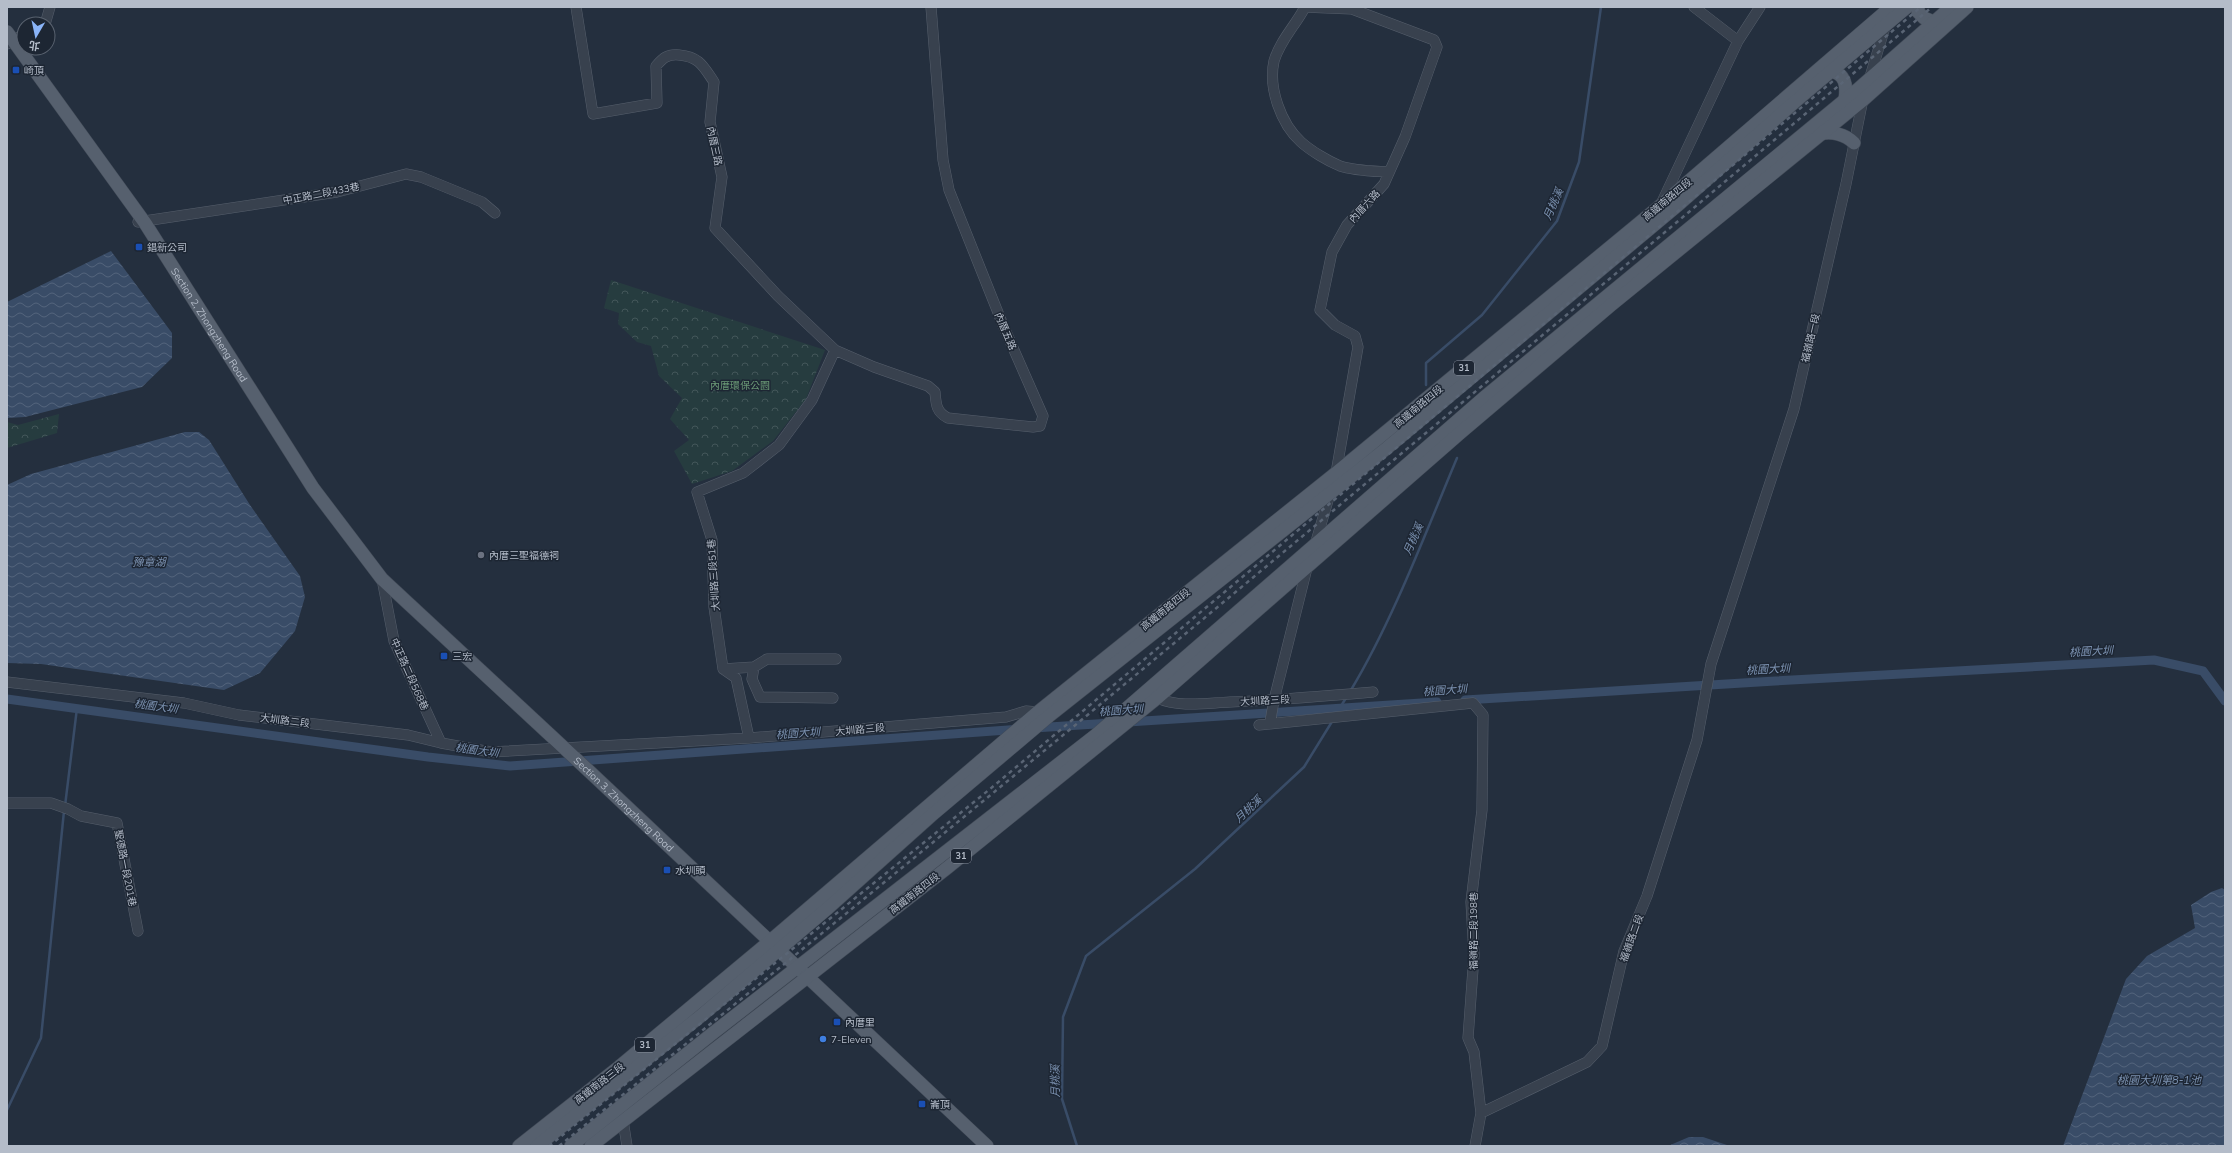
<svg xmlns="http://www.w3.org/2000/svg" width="2232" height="1153" viewBox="0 0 2232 1153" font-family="Mulish,'Noto Sans TC',sans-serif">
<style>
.forest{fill:url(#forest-crowns)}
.water{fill:url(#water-waves)}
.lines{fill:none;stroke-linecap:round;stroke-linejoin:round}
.stream{stroke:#394c67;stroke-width:2.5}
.canal{stroke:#394c67;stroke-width:9}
.minor-casing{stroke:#565f6c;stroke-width:11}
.major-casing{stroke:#414a57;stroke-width:14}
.minor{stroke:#38414e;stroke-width:10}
.major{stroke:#56606e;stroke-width:13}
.rail{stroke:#5a6575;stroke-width:2.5;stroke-dasharray:4 4;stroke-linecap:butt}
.transit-dot{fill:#1a4fb4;stroke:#1d2633;stroke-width:1.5}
.worship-dot{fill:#6b7280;stroke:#1d2633;stroke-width:1.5}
.shop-dot{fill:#3f7fe0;stroke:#1d2633;stroke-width:1.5}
.labels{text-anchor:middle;stroke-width:3;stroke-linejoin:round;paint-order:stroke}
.shield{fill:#1d2633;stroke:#878f9c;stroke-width:1}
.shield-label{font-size:9px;font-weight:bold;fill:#b4bcc9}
.poi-label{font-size:10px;fill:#b4bcc9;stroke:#1d2633;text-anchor:start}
.street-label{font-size:10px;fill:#b4bcc9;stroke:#1d2633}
.park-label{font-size:10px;fill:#6b9a76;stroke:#1d2633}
.water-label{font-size:11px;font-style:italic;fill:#7c92b1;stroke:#1d2633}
</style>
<defs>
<pattern id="forest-crowns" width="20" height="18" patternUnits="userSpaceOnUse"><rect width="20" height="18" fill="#263c3f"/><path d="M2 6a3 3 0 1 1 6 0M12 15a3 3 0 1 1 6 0" fill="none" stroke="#435659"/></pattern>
<pattern id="water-waves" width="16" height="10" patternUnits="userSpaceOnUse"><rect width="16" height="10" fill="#394c67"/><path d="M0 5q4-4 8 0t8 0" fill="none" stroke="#53647b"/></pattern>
</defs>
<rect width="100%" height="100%" fill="#242f3e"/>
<path class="forest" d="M 611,280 L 825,350 L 806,399 L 773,441 L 732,471 L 692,484 L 674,451 L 689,440 L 670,419 L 682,398 L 659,376 L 651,346 L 637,342 L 618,324 L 619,313 L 604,308 Z
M 59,414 L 57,433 L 7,448 L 7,422 L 18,425 Z"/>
<path class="water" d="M 111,251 L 172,333 L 172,358 L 142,387 L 25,417 L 7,418 L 7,302 Z
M 185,432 L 199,432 L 209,440 L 250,505 L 300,576 L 305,597 L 295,631 L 260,673 L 224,690 L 41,664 L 7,663 L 7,485 L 31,474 Z
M 2222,888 L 2225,890 L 2225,1146 L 2063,1146 L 2126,979 L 2147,956 L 2195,928 L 2191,905 L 2211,892 Z
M 1689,1137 L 1703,1137 L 1730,1146 L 1668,1146 Z"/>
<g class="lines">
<path class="stream" d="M 1426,385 L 1426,363 L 1482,315 L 1557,221 L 1579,162 L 1601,7
M 1351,690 C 1393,620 1425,534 1457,458
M 1336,714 L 1346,698
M 65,806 L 77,708
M 7,1110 L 41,1038 L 64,811
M 1077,1146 L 1062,1099 L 1063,1017 L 1086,956 L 1195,869 L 1304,767 L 1333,720"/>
<path class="canal" d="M 7,699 L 428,757 L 510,766 L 1020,729
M 1465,700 L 1775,681 L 2154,660 L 2203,671 L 2225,701
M 1128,722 L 1437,702
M 1034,728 L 1111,723"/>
<defs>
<path id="minor" d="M 576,7 L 593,114 L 657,103 L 656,66 C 663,58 667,54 679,55 C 700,57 703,66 714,82 L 710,122 L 722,177 L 715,228 L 778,296 L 835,350 L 874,367 L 928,386 L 935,392 C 936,404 936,412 948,418 L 1033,427 L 1040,426 L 1043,416 L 1003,325 L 949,190 L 943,160 L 931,7
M 1303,7 L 1352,9 L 1434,40 L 1437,47 L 1405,137 L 1384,184 L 1347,225 L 1332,252 L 1320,310 L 1335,325 L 1355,336 L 1358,347 L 1336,473 L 1315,545
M 1304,9 C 1294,27 1280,41 1274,61 C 1268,88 1281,124 1301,142 C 1311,151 1328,161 1340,166 C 1355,171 1373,171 1389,172
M 40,24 L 46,21 L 50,7
M 1738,41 L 1760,7
M 7,44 L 24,34
M 1869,80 L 1886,24
M 1661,204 L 1738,41 L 1694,7
M 138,222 L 337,192 L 406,174 L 421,177 L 482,202 L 495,213
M 382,579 L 394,641 L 441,743
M 754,667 L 752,679 L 760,697 L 833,698
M 723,669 L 754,667 L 767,659 L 836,659
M 7,682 L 184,703 L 239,715 L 408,735 L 441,743 L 491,752 L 749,738 L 1006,717 L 1026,711 L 1038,712
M 1157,698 C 1180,708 1206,703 1230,702 C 1278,700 1325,696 1373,692
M 1270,723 L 1274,700 L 1308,564
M 1259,725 L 1473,703 L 1483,715 L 1482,810 L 1471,902 L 1474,955 L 1468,1038 L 1474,1052 L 1481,1113
M 749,738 L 736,678 L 723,669 L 714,607 L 712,540 L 697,492 L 743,473 L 779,445 L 812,400 L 835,350
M 7,803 L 51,803 L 68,809 L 81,816 L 117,823 L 138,931
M 623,1120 L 627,1146
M 1475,1146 L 1481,1113 L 1587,1062 L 1602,1046 L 1624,951 L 1647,896 L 1697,740 L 1711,664 L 1794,409 L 1846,184 L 1863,99"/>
<g id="major">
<path d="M 1918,7 L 1918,12 L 1924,18 L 1934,22"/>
<path id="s1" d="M 7,32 L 145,223 L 313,488 L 382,579 L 590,772 L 987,1146"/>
<path d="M 1830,71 C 1846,73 1847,87 1845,99"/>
<path d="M 1820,134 C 1831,131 1845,134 1854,143"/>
<path d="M 519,1146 L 619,1067 L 769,942 L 1038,712 L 1336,473 L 1523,319 L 1660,206 L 1891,7"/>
<path d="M 537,1146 L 702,1015 L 828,908 L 933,814 L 1049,716 L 1387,448 L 1678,205 L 1797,100 L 1907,7"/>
<path d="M 571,1146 L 713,1033 L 1096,735 L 1486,396 L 1857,90 L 1951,7"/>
<path d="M 591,1146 L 947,868 L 1157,698 L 1460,433 L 1611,305 L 1863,100 L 1967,7"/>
</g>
</defs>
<use href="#minor" class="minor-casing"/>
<use href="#major" class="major-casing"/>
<use href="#minor" class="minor"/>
<use href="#major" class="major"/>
<path class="rail" d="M 549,1146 L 990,789 L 1921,7
M 559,1146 C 1023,774 1478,390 1932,7"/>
</g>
<g class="transit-dot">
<rect x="12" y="66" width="8" height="8" rx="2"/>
<rect x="135" y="243" width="8" height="8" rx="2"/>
<rect x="440" y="652" width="8" height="8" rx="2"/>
<rect x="663" y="866" width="8" height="8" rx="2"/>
<rect x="833" y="1018" width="8" height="8" rx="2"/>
<rect x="918" y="1100" width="8" height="8" rx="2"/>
</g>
<circle class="worship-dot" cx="481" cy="555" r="4"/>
<circle class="shop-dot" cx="823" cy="1039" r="4"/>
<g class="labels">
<g class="shield">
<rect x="1454" y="361" width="20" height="14" rx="3"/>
<rect x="951" y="849" width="20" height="14" rx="3"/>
<rect x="635" y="1038" width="20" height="14" rx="3"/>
</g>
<g class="shield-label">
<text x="1464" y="371">31</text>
<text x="961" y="859">31</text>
<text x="645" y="1048">31</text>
</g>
<g class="poi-label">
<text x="24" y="74">崎頂</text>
<text x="147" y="251">錩新公司</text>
<text x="489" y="559">內厝三聖福德祠</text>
<text x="452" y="660">三宏</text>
<text x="675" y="874">水圳頭</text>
<text x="845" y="1026">內厝里</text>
<text x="831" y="1043">7-Eleven</text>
<text x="930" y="1108">崙頂</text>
</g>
<g class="street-label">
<text transform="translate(715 146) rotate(78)" y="4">內厝三路</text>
<text transform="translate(321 193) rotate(-11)" y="4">中正路二段433巷</text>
<text transform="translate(1667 199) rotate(-40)" y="4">高鐵南路四段</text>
<text transform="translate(1364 206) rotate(-48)" y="4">內厝六路</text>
<text dy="4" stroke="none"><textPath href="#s1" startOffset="356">Section 2, Zhongzheng Road</textPath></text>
<text transform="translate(1006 331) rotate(67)" y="4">內厝五路</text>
<text transform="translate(1810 338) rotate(-77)" y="4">福嶺路一段</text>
<text transform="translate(1418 406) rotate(-40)" y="4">高鐵南路四段</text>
<text transform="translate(713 575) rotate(-94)" y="4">大圳路三段51巷</text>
<text transform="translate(1165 609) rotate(-39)" y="4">高鐵南路四段</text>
<text transform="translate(410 674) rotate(66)" y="4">中正路二段568巷</text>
<text transform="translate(1265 700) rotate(-3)" y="4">大圳路三段</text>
<text transform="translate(285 720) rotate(7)" y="4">大圳路二段</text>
<text transform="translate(860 729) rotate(-5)" y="4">大圳路三段</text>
<text dy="4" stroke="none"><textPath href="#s1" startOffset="994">Section 3, Zhongzheng Road</textPath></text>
<text transform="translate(126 868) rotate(79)" y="4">聖德路一段201巷</text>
<text transform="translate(914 893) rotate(-38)" y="4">高鐵南路四段</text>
<text transform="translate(1473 931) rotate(-90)" y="4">福嶺路二段198巷</text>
<text transform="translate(1631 938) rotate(-70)" y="4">福嶺路二段</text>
<text transform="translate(599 1083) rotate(-38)" y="4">高鐵南路三段</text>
</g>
<g class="park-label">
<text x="740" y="389">內厝環保公園</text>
</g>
<g class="water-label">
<text transform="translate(1553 204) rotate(-66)" y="4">月桃溪</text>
<text transform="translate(1413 539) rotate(-66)" y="4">月桃溪</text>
<text x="149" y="566">豫章湖</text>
<text transform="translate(2091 651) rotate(-3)" y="4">桃園大圳</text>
<text transform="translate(1768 669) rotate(-3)" y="4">桃園大圳</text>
<text transform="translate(1445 690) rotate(-4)" y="4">桃園大圳</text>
<text transform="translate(156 706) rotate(8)" y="4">桃園大圳</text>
<text transform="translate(1121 710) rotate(-4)" y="4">桃園大圳</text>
<text transform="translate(798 733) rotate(-4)" y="4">桃園大圳</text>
<text transform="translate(477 750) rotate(8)" y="4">桃園大圳</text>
<text transform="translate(1248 809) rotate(-43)" y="4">月桃溪</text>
<text x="2159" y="1084">桃園大圳第8-1池</text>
<text transform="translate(1055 1081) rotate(-91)" y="4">月桃溪</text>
</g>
</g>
<rect width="2232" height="1153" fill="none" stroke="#b4bcc9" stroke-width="16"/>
<g transform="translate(36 36) rotate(189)"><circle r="19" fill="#1d2633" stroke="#59626f"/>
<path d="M0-3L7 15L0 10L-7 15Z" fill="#8ab4f8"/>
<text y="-6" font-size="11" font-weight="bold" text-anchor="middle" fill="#b4bcc9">北</text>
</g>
</svg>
